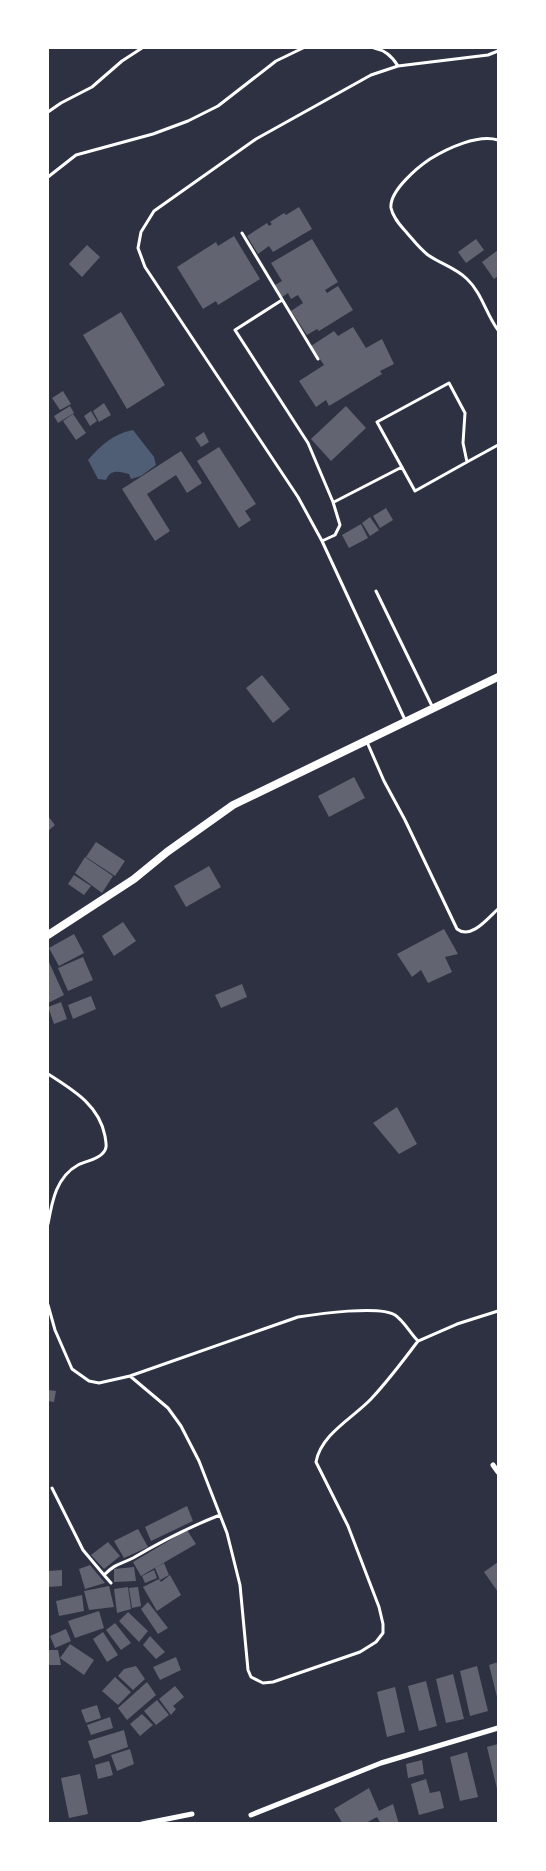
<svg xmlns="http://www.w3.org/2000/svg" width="546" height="1871" viewBox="0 0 546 1871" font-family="Roboto,sans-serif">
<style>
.water{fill:#4f5d75}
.building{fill:#626471}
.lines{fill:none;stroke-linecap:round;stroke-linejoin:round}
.service{stroke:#fff;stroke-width:3}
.minor{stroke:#fff;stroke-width:5}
.tertiary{stroke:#fff;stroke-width:8}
</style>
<rect width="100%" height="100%" fill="#2d3142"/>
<path class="water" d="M 133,430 L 154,457 L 156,465 L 141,476 L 131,479 L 129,474 C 119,471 110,469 106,480 L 98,479 L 88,460 C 101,445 113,434 133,430 Z"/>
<path class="building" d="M 299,207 L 312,229 L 273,252 L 269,246 L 258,254 L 247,236 L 267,223 L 269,226 L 272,224 L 270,222 L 284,213 L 286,215 Z
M 234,236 L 260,279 L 218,305 L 216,301 L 203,309 L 177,267 L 216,242 L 218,246 Z
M 312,239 L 338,282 L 325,290 L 327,293 L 338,286 L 353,310 L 319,331 L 317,329 L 307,335 L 291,311 L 303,303 L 298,295 L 291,299 L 288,293 L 282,297 L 275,285 L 282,281 L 271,263 Z
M 476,239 L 484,250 L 466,263 L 458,252 Z
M 87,245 L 100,257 L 82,277 L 69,264 Z
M 498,250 L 498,276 L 494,279 L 482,262 Z
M 121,312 L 165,385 L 127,409 L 83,335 Z
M 353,327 L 366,348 L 382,339 L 394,364 L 380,371 L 382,374 L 329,406 L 326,400 L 316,407 L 299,381 L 324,365 L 311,346 L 334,331 L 338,336 Z
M 63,391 L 71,404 L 60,410 L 52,398 Z
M 104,403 L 111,415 L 99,422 L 93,411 Z
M 70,406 L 74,413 L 58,423 L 54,416 Z
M 346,406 L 366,428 L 331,461 L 311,439 Z
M 91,411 L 97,421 L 90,426 L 84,416 Z
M 73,414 L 86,433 L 76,440 L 63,421 Z
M 204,432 L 209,442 L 201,447 L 195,438 Z
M 219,447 L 256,504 L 245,511 L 251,520 L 239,528 L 197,461 Z
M 181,451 L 202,483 L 187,493 L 176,475 L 147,494 L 170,531 L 155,541 L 122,489 Z
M 386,508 L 393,520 L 380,528 L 373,516 Z
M 370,517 L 379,530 L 370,536 L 362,523 Z
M 361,524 L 368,538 L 349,548 L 342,535 Z
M 262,675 L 290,709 L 273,723 L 246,688 Z
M 354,777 L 365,798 L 329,817 L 318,796 Z
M 48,816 L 55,825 L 48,831 Z
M 96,842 L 125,861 L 115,876 L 86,857 Z
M 85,857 L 113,876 L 102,893 L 75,873 Z
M 209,866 L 221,887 L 186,907 L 174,886 Z
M 74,875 L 91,886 L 84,895 L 68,884 Z
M 123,922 L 136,941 L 114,956 L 102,936 Z
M 444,929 L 458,954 L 445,957 L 452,972 L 428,983 L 421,970 L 412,977 L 397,954 Z
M 74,934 L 84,953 L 59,966 L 49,948 Z
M 83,957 L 93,980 L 68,991 L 58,968 Z
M 48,960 L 64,995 L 48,1003 Z
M 242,984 L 247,997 L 221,1008 L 215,995 Z
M 91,996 L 96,1009 L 73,1019 L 68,1005 Z
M 61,1002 L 67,1019 L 54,1024 L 48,1007 Z
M 397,1107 L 417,1144 L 399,1154 L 373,1123 Z
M 48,1390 L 56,1391 L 54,1402 L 48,1401 Z
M 187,1506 L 193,1521 L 151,1541 L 145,1527 Z
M 138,1529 L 148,1547 L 124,1558 L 114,1541 Z
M 187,1530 L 196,1544 L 141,1576 L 133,1562 Z
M 108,1542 L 120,1556 L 104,1569 L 91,1555 Z
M 498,1562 L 498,1592 L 484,1572 Z
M 164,1563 L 169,1575 L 160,1580 L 155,1568 Z
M 90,1565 L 105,1583 L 85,1589 L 79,1569 Z
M 134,1567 L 136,1581 L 114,1582 L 114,1569 Z
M 62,1570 L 62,1586 L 48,1587 L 48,1571 Z
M 154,1570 L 157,1578 L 145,1583 L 142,1576 Z
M 170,1575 L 181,1595 L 157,1611 L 143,1587 L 159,1579 L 161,1582 Z
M 109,1586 L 114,1607 L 89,1610 L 84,1591 Z
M 128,1587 L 131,1609 L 117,1613 L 114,1589 Z
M 138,1587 L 141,1606 L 132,1608 L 129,1588 Z
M 82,1595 L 84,1611 L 59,1616 L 56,1601 Z
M 148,1602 L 168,1628 L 158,1634 L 141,1609 Z
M 99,1611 L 104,1628 L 75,1638 L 68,1621 Z
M 128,1612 L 148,1631 L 139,1642 L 119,1621 Z
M 115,1623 L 131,1643 L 121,1650 L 106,1630 Z
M 66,1629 L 71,1641 L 55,1648 L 50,1636 Z
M 103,1632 L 118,1655 L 107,1662 L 93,1639 Z
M 150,1636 L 165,1652 L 156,1659 L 143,1645 Z
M 70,1644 L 94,1660 L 84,1675 L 60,1658 Z
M 48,1650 L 58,1650 L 61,1665 L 48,1665 Z
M 176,1657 L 181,1670 L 160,1680 L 153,1667 Z
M 498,1662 L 498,1701 L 489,1665 Z
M 136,1666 L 145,1679 L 133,1690 L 118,1676 L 124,1669 Z
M 477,1666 L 488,1711 L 470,1716 L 460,1671 Z
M 453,1674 L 464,1719 L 446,1723 L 436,1679 Z
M 115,1677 L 131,1692 L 118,1705 L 102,1691 Z
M 426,1681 L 437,1726 L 419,1731 L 408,1686 Z
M 147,1682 L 156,1695 L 127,1720 L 118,1708 Z
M 175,1686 L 184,1697 L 173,1706 L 176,1709 L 171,1715 L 159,1699 Z
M 395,1687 L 405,1732 L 387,1737 L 377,1692 Z
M 157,1700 L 169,1715 L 156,1725 L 144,1711 Z
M 97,1705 L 101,1718 L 86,1723 L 81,1710 Z
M 142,1714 L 153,1725 L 140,1736 L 130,1724 Z
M 110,1717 L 113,1728 L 91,1735 L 87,1725 Z
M 124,1730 L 128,1747 L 94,1759 L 88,1741 Z
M 498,1744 L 498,1793 L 487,1747 Z
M 130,1749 L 134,1764 L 117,1771 L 111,1755 Z
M 467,1752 L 478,1797 L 460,1801 L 450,1757 Z
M 422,1760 L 424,1774 L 408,1778 L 406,1764 Z
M 109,1761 L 113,1775 L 98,1779 L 95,1765 Z
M 80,1774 L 88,1814 L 69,1818 L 61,1778 Z
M 426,1779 L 430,1793 L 440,1791 L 444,1808 L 419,1815 L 411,1784 Z
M 369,1788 L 379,1811 L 393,1804 L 399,1824 L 381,1824 L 377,1817 L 364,1824 L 343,1824 L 334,1809 Z"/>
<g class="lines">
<path class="service" d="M 374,48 C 385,50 392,56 398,66
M 48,112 L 61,103 L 92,87 L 122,61 L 142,48
M 498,140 C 478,134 448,148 430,159 C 418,167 389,191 391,208 C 393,218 401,226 407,233 C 414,241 420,249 428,255 C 441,264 456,268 467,279 C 482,293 486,314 498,330
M 48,177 L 76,155 L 153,134 L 188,121 L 218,106 L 276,61 L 303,48
M 242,233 L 318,359
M 282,300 L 235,330 L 308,443 L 333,502 L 340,525 L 335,535 L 322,541
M 449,383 L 465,413 L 463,443 L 467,462 L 415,491 L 377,422 Z
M 467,462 L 498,445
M 334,502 L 402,467
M 376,591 L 433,708
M 406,722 L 322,541 L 298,497 L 145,267 L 138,248 L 141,232 L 154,211 L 256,139 L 371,75 L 398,66 L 488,55 L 498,51
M 367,742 L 384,781 L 405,820 L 457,929 C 471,940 488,918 498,909
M 48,1074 C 73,1090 99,1105 105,1136 C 106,1143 108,1149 102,1154 C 96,1160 86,1161 78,1165 C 56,1177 52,1202 48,1224
M 48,1305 L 55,1330 L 72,1369 L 89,1381 L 99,1383 L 130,1376 L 298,1317 C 317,1314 380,1305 395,1315 C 404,1321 410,1333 418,1341 L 457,1324 L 498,1311
M 130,1376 L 168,1408 L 181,1426 L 199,1461 L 227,1533 L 240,1585 L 248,1670 L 251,1677 L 263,1683 L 273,1682 L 360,1652 L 376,1642 L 383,1633 L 383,1624 L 379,1607 L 348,1526 L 316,1462 C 321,1434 353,1418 371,1399 C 388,1381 403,1361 418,1341
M 52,1488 L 83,1550 L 104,1575 C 116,1563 119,1565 133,1558 C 162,1541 189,1527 220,1515
M 104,1575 L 111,1583"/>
<path class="minor" d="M 493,1465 L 498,1472
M 251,1815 L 381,1763 L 498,1728
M 142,1824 L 192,1814"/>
<path class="tertiary" d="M 48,935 L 134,879 L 167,852 L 233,805 L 498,677"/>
</g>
<rect width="546" height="1871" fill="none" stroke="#ffffff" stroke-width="98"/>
</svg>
